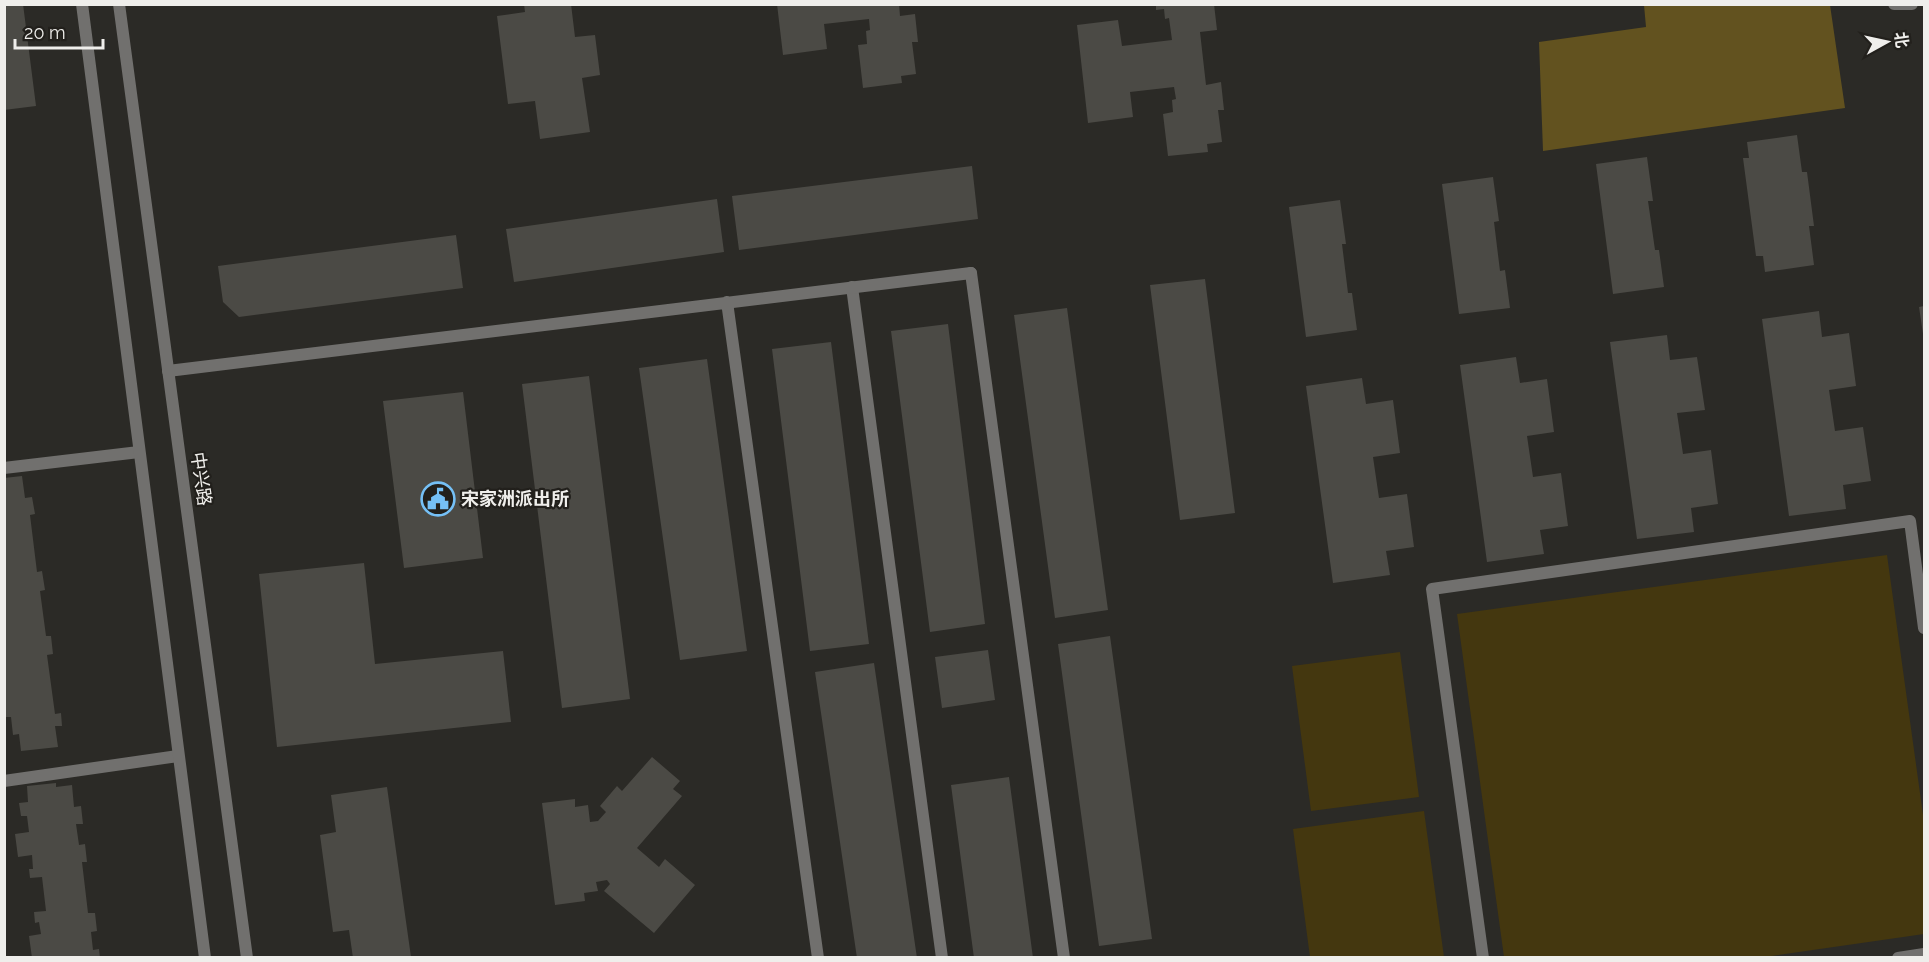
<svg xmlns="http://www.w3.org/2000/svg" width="1929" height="962" viewBox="0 0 1929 962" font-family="Raleway,'Noto Sans SC',sans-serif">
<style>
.green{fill:#44370f}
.forest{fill:#62521f}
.building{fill:#4b4a45}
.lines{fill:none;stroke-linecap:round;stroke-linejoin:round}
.service{stroke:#71706e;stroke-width:12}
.minor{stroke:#71706e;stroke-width:12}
.tertiary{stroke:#71706e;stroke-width:12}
.labels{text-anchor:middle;stroke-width:4.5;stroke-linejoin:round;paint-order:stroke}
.street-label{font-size:18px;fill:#efeeeb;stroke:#22201c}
.poi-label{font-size:18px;font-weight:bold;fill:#efeeeb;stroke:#22201c;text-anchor:start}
</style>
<rect width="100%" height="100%" fill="#2b2a26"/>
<path class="green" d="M 1887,555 L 1924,822 L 1924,934 L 1758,958 L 1504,957 L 1457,614 Z
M 1400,652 L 1419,797 L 1311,811 L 1292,666 Z
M 1424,811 L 1444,957 L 1310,957 L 1293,829 Z"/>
<path class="forest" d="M 1644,5 L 1830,5 L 1845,108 L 1543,151 L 1539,42 L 1646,27 Z"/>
<path class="building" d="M 4,4 L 23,4 L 36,106 L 4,110 Z
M 524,4 L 571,4 L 575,37 L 595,35 L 600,75 L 582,78 L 590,132 L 540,139 L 535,101 L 508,104 L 497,16 L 525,12 Z
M 777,4 L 899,4 L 900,16 L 915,14 L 918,42 L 912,42 L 916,74 L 901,76 L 902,83 L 863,88 L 858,45 L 867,44 L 866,31 L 870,30 L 869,19 L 824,24 L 827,49 L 783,55 Z
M 1156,4 L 1214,4 L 1217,30 L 1200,32 L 1206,85 L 1221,82 L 1224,110 L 1218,110 L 1222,142 L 1207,144 L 1208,152 L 1168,156 L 1163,114 L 1173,112 L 1172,100 L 1176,99 L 1174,87 L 1130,92 L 1133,117 L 1088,123 L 1077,25 L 1118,20 L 1122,46 L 1172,40 L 1169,18 L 1165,19 L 1164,9 L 1156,10 Z
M 1797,135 L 1802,172 L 1807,172 L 1814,226 L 1809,226 L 1814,265 L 1765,272 L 1763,256 L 1756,256 L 1743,158 L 1749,158 L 1747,142 Z
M 1647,157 L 1653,201 L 1648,201 L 1655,250 L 1659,250 L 1664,287 L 1613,294 L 1596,164 Z
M 972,166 L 978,219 L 739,250 L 732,196 Z
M 1493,177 L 1499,221 L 1494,222 L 1500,271 L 1505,270 L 1510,308 L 1459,314 L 1442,184 Z
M 717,199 L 724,252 L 514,282 L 506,229 Z
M 1340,200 L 1346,244 L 1342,244 L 1348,293 L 1352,293 L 1357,330 L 1306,337 L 1289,207 Z
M 456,235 L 463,288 L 239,317 L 223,302 L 218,266 Z
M 1205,279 L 1235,513 L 1180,520 L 1150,285 Z
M 1924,306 L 1924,334 L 1923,334 L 1919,307 Z
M 1067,308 L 1108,610 L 1055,618 L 1014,315 Z
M 1819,311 L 1822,337 L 1849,333 L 1856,386 L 1829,390 L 1835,431 L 1863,427 L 1871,481 L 1843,485 L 1846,509 L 1789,516 L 1762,319 Z
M 948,324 L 985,624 L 930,632 L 891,331 Z
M 1667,335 L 1670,360 L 1697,357 L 1705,410 L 1677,413 L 1683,454 L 1711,450 L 1718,504 L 1691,508 L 1694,532 L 1637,539 L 1610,342 Z
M 831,342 L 869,644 L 810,651 L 772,349 Z
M 1516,357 L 1520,383 L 1547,379 L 1554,432 L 1527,436 L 1533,477 L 1561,473 L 1568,526 L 1540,530 L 1544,554 L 1487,562 L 1460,365 Z
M 707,359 L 747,651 L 680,660 L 639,368 Z
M 589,376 L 630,699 L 562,708 L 522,384 Z
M 1362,378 L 1366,404 L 1393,400 L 1400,453 L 1373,457 L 1379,498 L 1407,494 L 1414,547 L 1386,551 L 1390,575 L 1333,583 L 1306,386 Z
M 463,392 L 483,558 L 404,568 L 383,401 Z
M 22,476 L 25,498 L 32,497 L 35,514 L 30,515 L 37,572 L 42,571 L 45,590 L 40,591 L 46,636 L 51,636 L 53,654 L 47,655 L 55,714 L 61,713 L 62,726 L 55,726 L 58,747 L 21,751 L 19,734 L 13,735 L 11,717 L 4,717 L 4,478 Z
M 364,563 L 375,664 L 503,651 L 511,722 L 277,747 L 259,574 Z
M 1110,636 L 1152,939 L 1099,946 L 1058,644 Z
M 988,650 L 995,700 L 942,708 L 935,657 Z
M 874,663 L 917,958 L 857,958 L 815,672 Z
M 652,757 L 680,781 L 673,789 L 682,796 L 637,848 L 659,867 L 665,859 L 695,885 L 654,933 L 604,891 L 610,884 L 607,880 L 596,882 L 598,891 L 584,893 L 585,901 L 555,905 L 542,803 L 575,799 L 575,807 L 588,805 L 590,822 L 598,821 L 606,812 L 600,806 L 617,786 L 622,791 Z
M 1009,777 L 1033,958 L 974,958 L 951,785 Z
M 56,783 L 56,787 L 72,785 L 74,807 L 81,806 L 83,824 L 76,824 L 79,845 L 85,844 L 87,862 L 82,862 L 88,913 L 95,913 L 97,931 L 91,932 L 93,950 L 99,949 L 100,958 L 32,958 L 29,936 L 41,934 L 39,922 L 35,923 L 34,912 L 46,911 L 42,877 L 30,878 L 29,869 L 33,869 L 32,855 L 18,857 L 15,834 L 29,832 L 27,816 L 21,816 L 19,803 L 28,802 L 27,786 Z
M 387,787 L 411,957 L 353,958 L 349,930 L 333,932 L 320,835 L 336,832 L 331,795 Z"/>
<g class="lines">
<path class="service" d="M 1894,4 L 1912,4
M 971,273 L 1064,958
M 852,287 L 942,958
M 4,468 L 139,452
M 4,781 L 178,756"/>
<path class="minor" d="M 727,302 L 818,958
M 168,371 L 971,273
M 1483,958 L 1432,589 L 1910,521 L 1924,628
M 1898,958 L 1924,954"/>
<path class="tertiary" d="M 82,4 L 205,958
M 119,4 L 247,958"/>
</g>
<defs>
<symbol id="civic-ring" viewBox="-11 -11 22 22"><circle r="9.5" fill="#22201c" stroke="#75c0f6" stroke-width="1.5"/><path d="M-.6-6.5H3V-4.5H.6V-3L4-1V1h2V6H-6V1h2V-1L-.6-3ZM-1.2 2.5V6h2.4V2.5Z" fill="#75c0f6"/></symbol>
</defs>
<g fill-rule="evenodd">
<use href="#civic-ring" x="419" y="480" width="38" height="38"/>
</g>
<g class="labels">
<g class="street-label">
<text transform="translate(201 479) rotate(82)" y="6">中兴路</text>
</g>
<g class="poi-label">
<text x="461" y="505">宋家洲派出所</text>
</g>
</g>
<rect width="1929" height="962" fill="none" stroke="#efeeeb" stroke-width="12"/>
<g transform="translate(1887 42) rotate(82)" stroke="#22201c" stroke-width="4.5" paint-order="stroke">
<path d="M0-4.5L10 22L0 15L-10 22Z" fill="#efeeeb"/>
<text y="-9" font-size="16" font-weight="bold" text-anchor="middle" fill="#efeeeb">北</text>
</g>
<path d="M15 39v9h88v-9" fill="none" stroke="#efeeeb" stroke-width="3"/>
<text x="24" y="39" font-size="18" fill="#efeeeb" stroke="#22201c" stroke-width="4.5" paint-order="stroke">20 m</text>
</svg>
